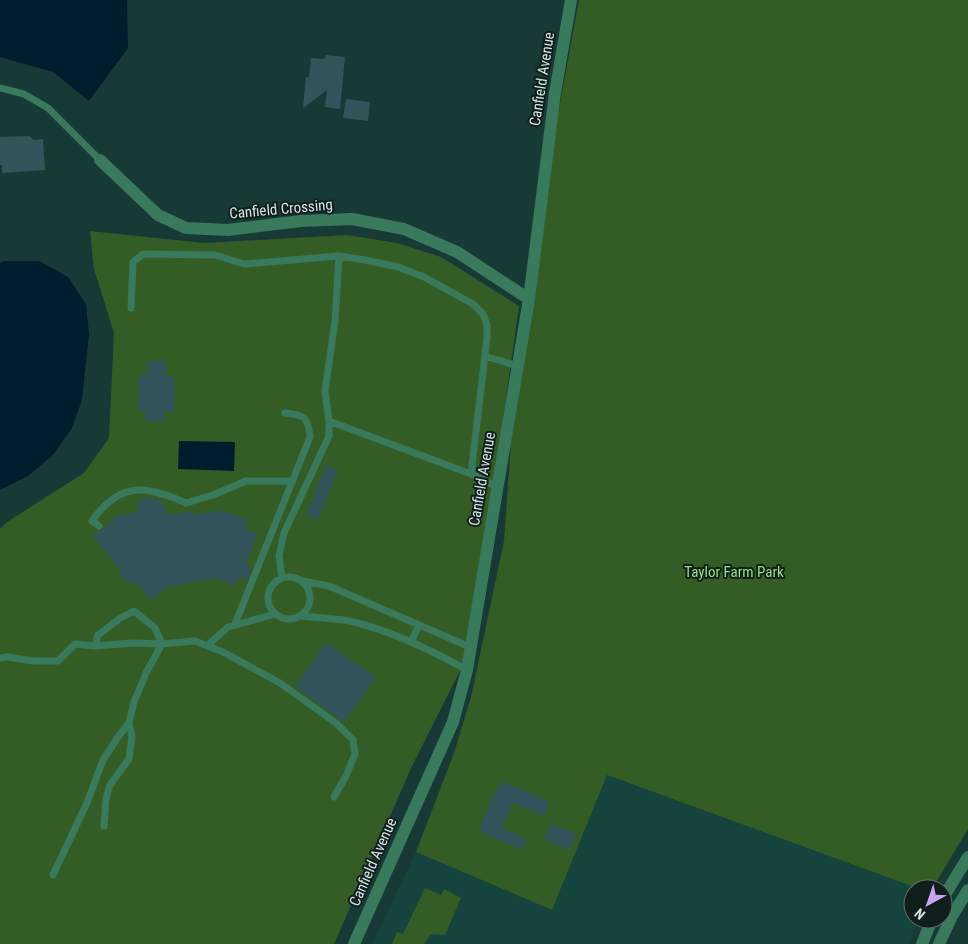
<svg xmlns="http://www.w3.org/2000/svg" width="968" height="944" viewBox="0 0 968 944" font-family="'Roboto Condensed',sans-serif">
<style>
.built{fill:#15443f}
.green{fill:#345d26}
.water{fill:#001d2d}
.building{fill:#32545a}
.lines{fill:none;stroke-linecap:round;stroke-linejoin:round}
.service{stroke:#39795c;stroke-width:7}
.minor{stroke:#39795c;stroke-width:12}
.labels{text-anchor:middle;stroke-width:4;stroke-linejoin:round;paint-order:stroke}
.street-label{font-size:15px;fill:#d2e5e3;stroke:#101e1c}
.park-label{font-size:15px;fill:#96e07e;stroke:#101e1c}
</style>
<rect width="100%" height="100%" fill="#173a36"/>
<path class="built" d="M 607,775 L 920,889 L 913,889 L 913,919 L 919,919 L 909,944 L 372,944 L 416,852 L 552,910 Z"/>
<path class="green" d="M 579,0 L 968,0 L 968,829 L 932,889 L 920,889 L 607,775 L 552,910 L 416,852 L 454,753 L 471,697 L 504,541 L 513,416 L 526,288 Z
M 90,231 L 204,243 L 347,235 L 397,243 L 441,257 L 519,306 L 485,548 L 461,669 L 412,766 L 334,944 L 0,944 L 0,529 L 7,522 L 84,473 L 109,438 L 114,333 L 94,269 Z
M 425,888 L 441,895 L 444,889 L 461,898 L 445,935 L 431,934 L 424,944 L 392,944 L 397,932 L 403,934 Z"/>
<path class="water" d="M 0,0 L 127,0 L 128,48 L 89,101 L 53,72 L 0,57 Z
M 5,261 L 39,261 L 68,277 L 86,304 L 89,334 L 82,400 L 72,428 L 53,455 L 28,476 L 0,490 L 0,263 Z
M 179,441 L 235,442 L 234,471 L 178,469 Z"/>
<path class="building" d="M 326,55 L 345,57 L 340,109 L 325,107 L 327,90 L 303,108 L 306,77 L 309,77 L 311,58 L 325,59 Z
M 346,99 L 370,102 L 368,121 L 343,118 Z
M 29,136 L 34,140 L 43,139 L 45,170 L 2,173 L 2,165 L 0,165 L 0,137 Z
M 147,361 L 166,361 L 166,376 L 174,376 L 174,412 L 165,412 L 165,421 L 145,421 L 146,411 L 138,411 L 139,375 L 147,375 Z
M 326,465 L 338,470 L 318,520 L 306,515 Z
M 151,497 L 161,501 L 168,515 L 193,511 L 193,515 L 221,510 L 248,520 L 244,529 L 257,533 L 246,566 L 252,568 L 247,580 L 238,577 L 235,586 L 215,578 L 167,587 L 151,600 L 136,582 L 133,585 L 129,581 L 125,581 L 120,574 L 121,570 L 92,536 L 103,529 L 117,516 L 136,513 L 137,505 L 143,498 Z
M 326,643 L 376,677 L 344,722 L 295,687 Z
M 501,781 L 550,802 L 544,816 L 513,803 L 502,828 L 527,839 L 522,850 L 479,831 L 494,793 L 495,793 Z
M 551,824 L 576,834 L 569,850 L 544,839 Z"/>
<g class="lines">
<path class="service" d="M 0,88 L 24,94 L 48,108 L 100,160
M 131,308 L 133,262 L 143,254 L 215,255 L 244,264 L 339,256 L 365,260 L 398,267 L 424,277 L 473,304 L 483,314 L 487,325 L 487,338 L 471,474 L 498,487
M 485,356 L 518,366
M 329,421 L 471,474
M 99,526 L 92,521 C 120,481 146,485 186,503 L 213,495 L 246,481 L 293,481
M268 598a21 21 0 1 1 42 0a21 21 0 1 1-42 0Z
M 282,578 L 279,556 L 284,533 L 329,436 L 329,421 L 325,391 L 335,321 L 339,256
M 303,581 L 329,586 L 470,647
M 134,611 L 155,628 L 162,644 L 133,643 L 95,646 L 98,635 L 119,619 Z
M 300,616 C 318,618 337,618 354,622 C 394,632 431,650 467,670
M 235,624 L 310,437 C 308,417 305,415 285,413
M 411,642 L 419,625
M 207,646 L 228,627 L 275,614
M 0,658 L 7,657 L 34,661 L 58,661 L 75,644 L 95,646
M 104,826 L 106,799 L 110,785 L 129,759 L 132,736 L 129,723 L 134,702 L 147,671 L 162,644 L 195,641 L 223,652 L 280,683 L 336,723 L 353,740 L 355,754 L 346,776 L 334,797
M 53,875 L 87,803 L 103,760 L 118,737 L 129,723"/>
<path class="minor" d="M 100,160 L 158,215 L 186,228 L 228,230 L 301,221 L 352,219 L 404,229 L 457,252 L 529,299
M 943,898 L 968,857
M 354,944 L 453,722 L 467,670 L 529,299 L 555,93 L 571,0
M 922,944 L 932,919
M 939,944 L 952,916 L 968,890"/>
</g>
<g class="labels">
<g class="street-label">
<text transform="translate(542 79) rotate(-81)" y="5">Canfield Avenue</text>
<text transform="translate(281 209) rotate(-5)" y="5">Canfield Crossing</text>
<text transform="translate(482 479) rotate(-80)" y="5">Canfield Avenue</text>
<text transform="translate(373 862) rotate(-66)" y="5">Canfield Avenue</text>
</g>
<g class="park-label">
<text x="734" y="577">Taylor Farm Park</text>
</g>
</g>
<g transform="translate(928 904) rotate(220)"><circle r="24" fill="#101e1c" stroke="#5e6e6c"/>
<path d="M0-4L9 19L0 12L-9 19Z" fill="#c8a6ef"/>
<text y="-8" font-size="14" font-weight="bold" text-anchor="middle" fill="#d2e5e3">N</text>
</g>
</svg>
